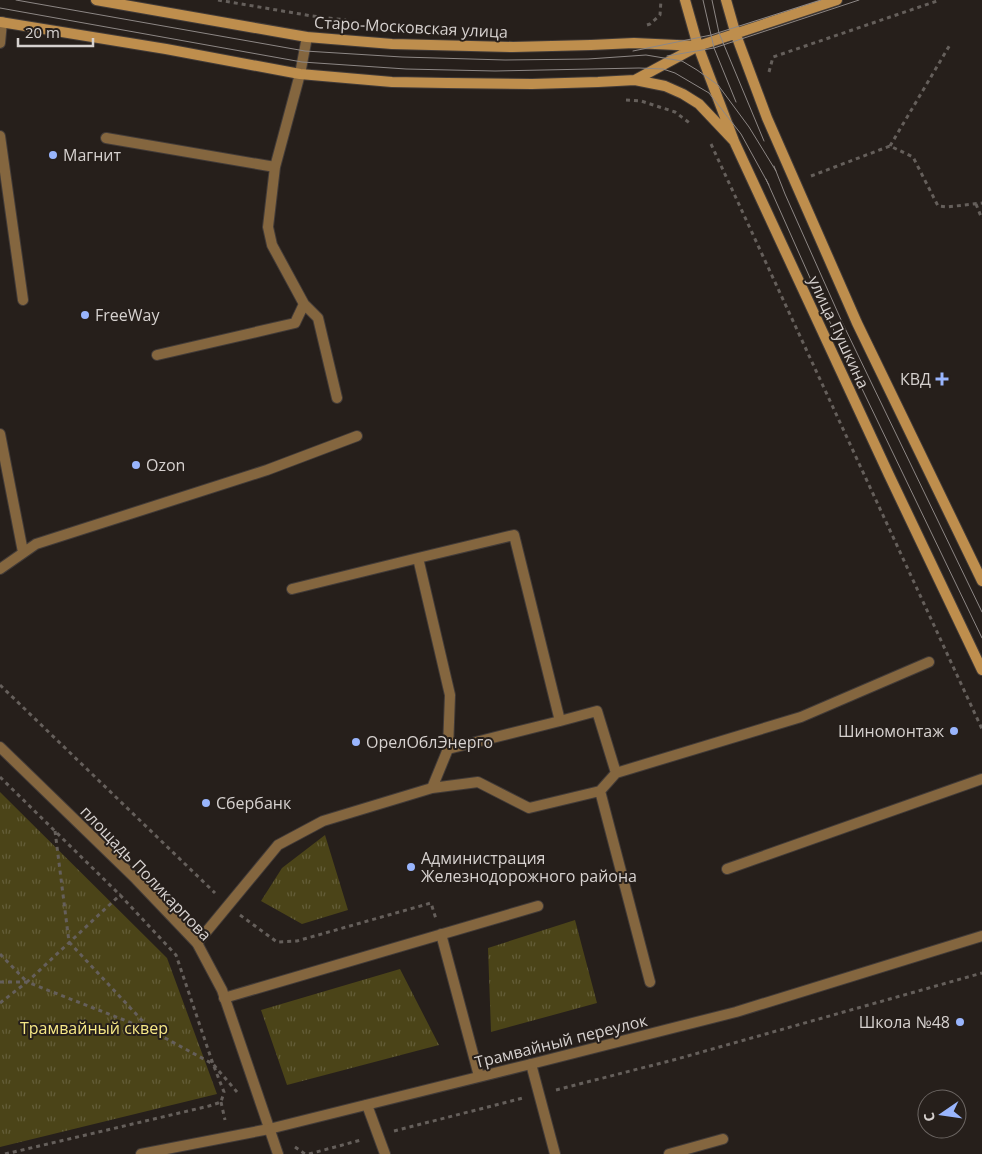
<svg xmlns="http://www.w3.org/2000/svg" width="982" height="1154" viewBox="0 0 982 1154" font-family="'Open Sans',sans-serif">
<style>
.grass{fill:url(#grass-tufts)}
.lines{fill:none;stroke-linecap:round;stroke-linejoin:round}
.service-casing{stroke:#423b38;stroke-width:12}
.minor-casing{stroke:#423b38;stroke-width:12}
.tertiary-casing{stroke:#423b38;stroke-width:12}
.secondary-casing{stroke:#423b38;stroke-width:12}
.path{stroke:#655f5b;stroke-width:3;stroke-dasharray:4 4;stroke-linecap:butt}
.service{stroke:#84663f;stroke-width:10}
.minor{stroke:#84663f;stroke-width:10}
.tertiary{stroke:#84663f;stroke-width:10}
.secondary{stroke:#be8e4d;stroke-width:10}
.tram{stroke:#8d8785;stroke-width:1}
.poi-dot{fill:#99b5fd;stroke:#261f1b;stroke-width:2}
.labels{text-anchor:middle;stroke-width:4;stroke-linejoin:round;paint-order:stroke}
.street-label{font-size:16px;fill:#d6d1cf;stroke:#261f1b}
.poi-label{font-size:16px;fill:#d6d1cf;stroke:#261f1b;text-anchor:start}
.park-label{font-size:16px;fill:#f6e786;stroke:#261f1b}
</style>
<defs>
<pattern id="grass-tufts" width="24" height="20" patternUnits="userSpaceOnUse" patternTransform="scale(1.25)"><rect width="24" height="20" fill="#4b4418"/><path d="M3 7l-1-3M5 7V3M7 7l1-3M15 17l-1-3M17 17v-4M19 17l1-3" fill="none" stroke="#645e39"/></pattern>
</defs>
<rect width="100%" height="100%" fill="#261f1b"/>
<path class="grass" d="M 0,792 L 167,958 L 217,1094 L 0,1147 Z
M 325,835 L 348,910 L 302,924 L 261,901 L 282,868 Z
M 575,920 L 597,1003 L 491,1032 L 488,948 Z
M 400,969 L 439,1045 L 287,1085 L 261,1010 Z"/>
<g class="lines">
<defs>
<path id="service" d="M 0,43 L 2,22
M 0,136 L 23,300
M 106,138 L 275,167
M 304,304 L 318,318 L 337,398
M 157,355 L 295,323 L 304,304 L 272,245 L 268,227 L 275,167 L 300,74 L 307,37
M 0,434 L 23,552
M 0,569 L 36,544 L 267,470 L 357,436
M 292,589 L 418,558
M 616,773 L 801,717 L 929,662
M 432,788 L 478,782 L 529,808 L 600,791 L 616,773 L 597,711 L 560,721
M 600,791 L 650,982
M 727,869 L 982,779
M 441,934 L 479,1076
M 197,943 L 278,845 L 323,821 L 432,788 L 448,749 L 450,695 L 418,558 L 514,535 L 560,721 L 448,749
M 224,998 L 538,906
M 531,1064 L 555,1154
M 367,1105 L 385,1154
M 669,1154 L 723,1139"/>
<path id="minor" d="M 0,747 L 136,879 L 197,943 L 222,990 L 278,1154"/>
<path id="tertiary" d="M 141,1154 L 269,1129 L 531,1064 L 736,1012 L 982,936"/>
<path id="secondary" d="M 96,0 L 307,37 L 392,44 L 513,47 L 591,45 L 634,43 L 698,46
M 685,0 L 698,46 L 734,141 L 889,475 L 982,670
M 726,0 L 736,35 L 767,118 L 857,323 L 982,581
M 0,22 L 166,49 L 300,74 L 392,82 L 447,83 L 532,84 L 598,82 L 635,80 L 665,86 L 683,94 L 699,104 L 734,141
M 635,80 L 698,46 L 837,0"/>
</defs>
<use href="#service" class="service-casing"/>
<use href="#minor" class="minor-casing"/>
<use href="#tertiary" class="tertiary-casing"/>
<use href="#secondary" class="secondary-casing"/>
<path class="path" d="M 218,0 L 312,16 L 346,20
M 647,25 L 650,24 L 660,15 L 661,0
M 769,72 L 773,57 L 940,0
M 626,100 L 641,101 L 675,112 L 691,124
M 711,144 L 982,729
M 890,146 L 951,43
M 811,176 L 890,146 L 913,157 L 938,206 L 947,207 L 982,203
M 976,204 L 982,219
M 0,685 L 215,893
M 0,777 L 120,895 L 121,894
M 55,831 L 69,942 L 150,1029
M 240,915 L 277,942 L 297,941 L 431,903 L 436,919
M 0,954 L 27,982
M 0,982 L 27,982
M 0,1003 L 27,982
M 556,1090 L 677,1059 L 982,973
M 221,1102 L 225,1120
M 394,1131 L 523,1098
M 295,1147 L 305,1154
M 5,1154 L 209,1106 L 221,1102 L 224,1092 L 213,1064 L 176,955 L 120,895 L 27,982 L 152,1031 L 213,1064 L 237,1092
M 309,1154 L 361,1140"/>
<use href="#service" class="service"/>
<use href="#minor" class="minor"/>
<use href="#tertiary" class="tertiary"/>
<use href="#secondary" class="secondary"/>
<path class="tram" d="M 16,0 L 305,51 L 402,57 L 505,60 L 588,59 L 646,55 L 682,61 L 697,70 L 718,85 L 749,127 L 776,171
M 703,0 L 714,48 L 736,102
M 712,0 L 719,33 L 764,141
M 0,8 L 302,62 L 406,69 L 495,71 L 639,68 L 663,69 L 675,73 L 709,93 L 741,134 L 769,185
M 633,51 L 711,35 L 821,0
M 667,56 L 714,48 L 859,0
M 774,166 L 785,194 L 842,322 L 982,612
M 766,179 L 827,316 L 982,638"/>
</g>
<g class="poi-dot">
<circle cx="53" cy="155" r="5"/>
<circle cx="85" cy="315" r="5"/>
<path d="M939.5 371.5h5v5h5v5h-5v5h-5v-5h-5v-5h5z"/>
<circle cx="136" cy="465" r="5"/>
<circle cx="954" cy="731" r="5"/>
<circle cx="356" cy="742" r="5"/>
<circle cx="206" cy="803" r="5"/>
<circle cx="411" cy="867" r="5"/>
<circle cx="960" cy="1022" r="5"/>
</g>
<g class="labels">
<g class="street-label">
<text transform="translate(411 27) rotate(3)" y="6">Старо-Московская улица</text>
<text transform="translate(839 332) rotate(65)" y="6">улица Пушкина</text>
<text transform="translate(146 873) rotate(46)" y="6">площадь Поликарпова</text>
<text transform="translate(561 1041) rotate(-14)" y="6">Трамвайный переулок</text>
</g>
<g class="poi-label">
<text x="63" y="161">Магнит</text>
<text x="95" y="321">FreeWay</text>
<text x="931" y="385" text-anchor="end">КВД</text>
<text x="146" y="471">Ozon</text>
<text x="944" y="737" text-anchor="end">Шиномонтаж</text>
<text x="366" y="748">ОрелОблЭнерго</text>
<text x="216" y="809">Сбербанк</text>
<text x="421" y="864">Администрация<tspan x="421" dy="18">Железнодорожного района</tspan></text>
<text x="950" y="1028" text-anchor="end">Школа №48</text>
</g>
<g class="park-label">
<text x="94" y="1034">Трамвайный сквер</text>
</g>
</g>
<g transform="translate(942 1114) rotate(257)"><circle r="24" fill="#261f1b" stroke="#6c6663"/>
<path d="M0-4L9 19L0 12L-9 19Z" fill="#99b5fd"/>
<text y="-8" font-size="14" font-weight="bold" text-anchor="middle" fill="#d6d1cf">С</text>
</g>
<path d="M18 38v8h75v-8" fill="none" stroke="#d6d1cf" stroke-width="2.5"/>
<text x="25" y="38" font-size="15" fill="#d6d1cf" stroke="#261f1b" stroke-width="4" paint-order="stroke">20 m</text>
</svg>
